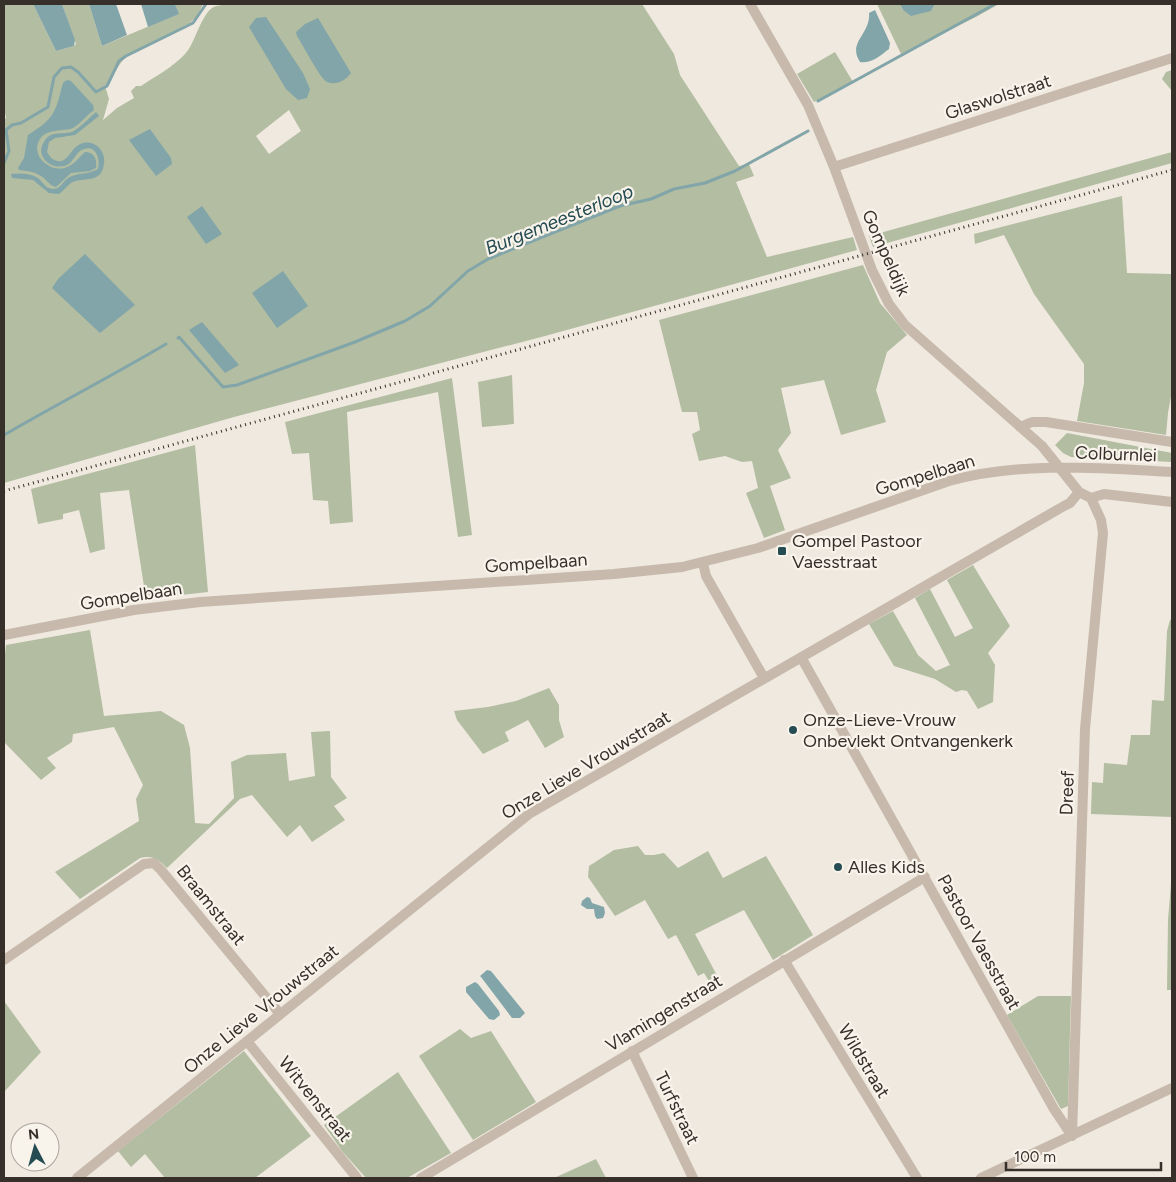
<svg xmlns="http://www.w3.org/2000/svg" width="1176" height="1182" viewBox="0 0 1176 1182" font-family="Figtree,sans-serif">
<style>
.green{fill:#b2bda1;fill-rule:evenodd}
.water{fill:#82a5a9}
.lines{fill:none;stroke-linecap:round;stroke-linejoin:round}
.stream{stroke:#82a5a9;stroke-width:3}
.minor{stroke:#c7baad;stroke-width:10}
.rail{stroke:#362f2a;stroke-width:3;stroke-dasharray:1 4;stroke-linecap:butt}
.poi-dot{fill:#254c52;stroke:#f8f3eb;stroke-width:2}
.labels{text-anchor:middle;stroke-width:4.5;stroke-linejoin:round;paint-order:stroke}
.street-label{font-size:18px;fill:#362f2a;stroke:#f8f3eb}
.poi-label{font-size:18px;fill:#362f2a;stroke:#f8f3eb;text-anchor:start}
.water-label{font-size:19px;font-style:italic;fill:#254c52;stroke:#f8f3eb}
</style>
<rect width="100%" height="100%" fill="#f0e9df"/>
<path class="green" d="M 4,4 L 33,4 L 56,51 L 74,46 L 76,44 L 62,4 L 89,4 L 102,46 L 178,14 L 175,4 L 203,4 L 197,16 L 190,23 L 129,54 C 118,63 114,76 105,86 L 109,99 L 103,120 L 117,108 L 134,98 L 131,91 L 136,86 L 141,86 C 156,76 173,67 185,54 C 196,43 201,11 216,6 C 220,5 224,5 227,4 L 642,4 L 674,54 L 680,75 L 739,166 L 749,164 L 754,176 L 736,182 L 767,257 L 853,237 L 857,250 L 545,336 L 234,417 L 4,483 L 4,120 L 6,118 L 4,108 ZM 289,110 L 301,131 L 269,154 L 256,136 Z
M 877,4 L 900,4 L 903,10 L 931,11 L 935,4 L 999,4 L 976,17 L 901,54 Z
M 835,52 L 853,82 L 814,102 L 797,74 Z
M 1172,70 L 1172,91 L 1162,79 L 1166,72 Z
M 1172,152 L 1172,163 L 873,247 L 869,236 Z
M 1122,196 L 1127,273 L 1172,274 L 1172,391 L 1168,413 L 1166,435 L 1077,421 L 1084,383 L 1084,364 L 1034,294 L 1004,235 L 975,244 L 974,234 Z
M 863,265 L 880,303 L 907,335 L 887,352 L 876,390 L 886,422 L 841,435 L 824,380 L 781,388 L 791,433 L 778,450 L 791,478 L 770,486 L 785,530 L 764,538 L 746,493 L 758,488 L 752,461 L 742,462 L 725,456 L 699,461 L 692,434 L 700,430 L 697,412 L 682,412 L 659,320 Z
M 512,375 L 514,424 L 482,427 L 478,382 Z
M 452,378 L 472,535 L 458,537 L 438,392 L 347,412 L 353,522 L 330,524 L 328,501 L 313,500 L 309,453 L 292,454 L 285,422 Z
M 1067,433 L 1172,453 L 1172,462 L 1071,457 L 1063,453 L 1055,445 Z
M 195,445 L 208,592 L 146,599 L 129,490 L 100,493 L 105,549 L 90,553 L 79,510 L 63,514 L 63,519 L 38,524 L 31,489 Z
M 973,565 L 1010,626 L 988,653 L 995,665 L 993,702 L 978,709 L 967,691 L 962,690 L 956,692 L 935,679 L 894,666 L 869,624 L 893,611 L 918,655 L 936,671 L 950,665 L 915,598 L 930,589 L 955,637 L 973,628 L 947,580 Z
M 1172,619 L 1172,817 L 1091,814 L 1092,782 L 1103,783 L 1104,763 L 1127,765 L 1131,735 L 1150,735 L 1152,700 L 1164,701 L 1167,631 L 1170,620 Z
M 90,630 L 104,716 L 161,711 L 184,725 L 190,748 L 195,823 L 209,824 L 234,798 L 231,762 L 247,755 L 286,753 L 289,781 L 315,776 L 311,732 L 330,731 L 331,777 L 347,798 L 334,806 L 345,820 L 312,842 L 300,825 L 287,837 L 252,795 L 240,799 L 167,868 C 158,859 153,855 140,858 L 80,899 L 55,872 L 139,821 L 136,799 L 143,785 L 114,727 L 73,734 L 72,742 L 47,758 L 56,768 L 41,780 L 4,742 L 4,664 L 6,645 Z
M 549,688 L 559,705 L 559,720 L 564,737 L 545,748 L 528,720 L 505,732 L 509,741 L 483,754 L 457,720 L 454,711 L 488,707 L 516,701 Z
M 638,846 L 645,855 L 654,855 L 664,853 L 678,868 L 708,851 L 723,878 L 766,856 L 813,935 L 773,960 L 744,910 L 695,934 L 722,985 L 714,989 L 704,973 L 698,976 L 676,935 L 668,939 L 645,900 L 615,916 L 588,877 L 589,866 L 614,850 Z
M 1172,872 L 1172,990 L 1167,990 L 1168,920 Z
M 1038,996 L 1071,996 L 1068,1106 L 1061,1109 L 1007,1015 Z
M 4,1001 L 41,1052 L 4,1092 Z
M 460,1029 L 471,1038 L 491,1031 L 536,1102 L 473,1140 L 419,1056 Z
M 244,1051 L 311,1136 L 255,1178 L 165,1178 L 145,1154 L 131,1167 L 118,1151 Z
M 398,1072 L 451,1153 L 407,1178 L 366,1178 L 342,1151 L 324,1125 Z
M 596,1159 L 606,1178 L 554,1178 Z"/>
<path class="water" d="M 33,4 L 62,4 L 75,40 L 74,46 L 56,51 Z
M 89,4 L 116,4 L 127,35 L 102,46 Z
M 141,4 L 175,4 L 179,14 L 148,27 Z
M 900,4 L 935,4 L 931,11 L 911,16 L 903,10 Z
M 875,10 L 890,43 L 889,49 C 880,56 871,64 860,62 C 847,42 871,34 869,13 Z
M 266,17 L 303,73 L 310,89 L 307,98 L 298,100 L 286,89 L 249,27 L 256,18 Z
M 318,18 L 351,73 C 346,80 336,86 327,82 C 319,77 303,45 297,36 L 296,32 L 305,24 Z
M 67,80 L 71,81 L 93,105 L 94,110 C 87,115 80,124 73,128 C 63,132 47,128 40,139 C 29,156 52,174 67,167 C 74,165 79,157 85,152 C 95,152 97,160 96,168 L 90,171 L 71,173 L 56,187 C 48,185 46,178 39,175 C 34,171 25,171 19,170 L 18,168 L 24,158 L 28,135 C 55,118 55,113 63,83 Z
M 96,112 L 99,116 L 75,135 L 55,138 L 49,142 L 47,152 L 51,158 C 54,160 58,162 62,161 C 70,158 72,146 83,143 C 95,140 106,151 104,163 C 102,185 83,176 71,183 C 67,186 63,191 59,194 L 49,193 L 33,180 L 12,178 L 11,174 C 20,173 30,173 38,178 C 42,181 45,187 49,188 C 60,192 62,182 68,178 C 77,172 89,175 98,169 C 101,157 94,142 80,151 C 76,154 74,159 70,163 C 62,170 47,166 43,157 C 40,152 41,146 44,142 C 50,130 61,135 72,132 C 80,128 89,118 96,112 Z
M 150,129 L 171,158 L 172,164 L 156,176 L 129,140 Z
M 202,206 L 222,234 L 206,244 L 187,217 Z
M 85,254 L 135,305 L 100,333 L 52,288 L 58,279 Z
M 283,271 L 308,306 L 277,328 L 252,293 Z
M 202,322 L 239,365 L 225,373 L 189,330 Z
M 587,897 L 590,898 L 592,903 L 604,907 L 605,913 L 603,918 L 597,919 L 595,916 L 594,909 L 587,909 L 581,905 L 582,901 Z
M 487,970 L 491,971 L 525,1013 L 520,1018 L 512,1018 L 481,977 L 480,976 Z
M 475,982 L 478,984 L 499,1011 L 500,1015 L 494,1020 L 489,1019 L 466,992 L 466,987 Z"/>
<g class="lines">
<path class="stream" d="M 818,101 L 995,4
M 4,163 L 9,151 L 6,130 L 12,125 L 21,123 L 48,107 L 54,77 L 62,68 L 71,67 L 78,72 L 96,92 L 107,86 L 119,61 L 126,56 L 193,23 L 206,4
M 178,338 L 179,337 L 223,387 L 237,385 L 355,342 L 405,321 L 430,306 L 468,271 L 488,259 L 620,206 L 651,199 L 674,189 L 705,183 L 735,171 L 808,131
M 4,435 C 57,404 112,376 166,344"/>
<path class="minor" d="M 750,4 L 808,105 L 834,167 L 872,270 L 889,304 L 905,325 L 1042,446 L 1079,492 L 1091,498 L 1101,520 L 1103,533 L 1085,729 L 1072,1136
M 834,167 L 1172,58
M 1020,427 L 1032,422 L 1046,422 L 1172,442
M 1091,498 L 1104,494 L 1172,502
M 703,563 L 706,576 L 764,678
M 4,635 L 134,610 L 200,602 L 614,574 L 682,567 L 758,548 L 949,481 C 1022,461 1098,468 1172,472
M 801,657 L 1054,1109 L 1072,1136
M 4,960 L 144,864 L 154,863 L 161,870 L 280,1014
M 784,960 L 917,1178
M 247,1041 L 357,1178
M 632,1051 L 693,1178
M 77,1178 L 529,814 L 1064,506 L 1070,503 L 1079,492
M 421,1178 L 925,877
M 981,1178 L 1172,1088"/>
<path class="rail" d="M 4,491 L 1172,170"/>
</g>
<g class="poi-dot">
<rect x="777" y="546" width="10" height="10" rx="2.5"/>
<circle cx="793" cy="730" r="5"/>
<circle cx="838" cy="867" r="5"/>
</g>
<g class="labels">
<g class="street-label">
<text transform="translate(998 97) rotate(-18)" y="6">Glaswolstraat</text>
<text transform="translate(886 253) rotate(66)" y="6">Gompeldijk</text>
<text transform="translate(1116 454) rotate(2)" y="6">Colburnlei</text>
<text transform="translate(925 475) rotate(-17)" y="6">Gompelbaan</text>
<text transform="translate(536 563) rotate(-4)" y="6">Gompelbaan</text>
<text transform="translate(131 596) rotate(-9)" y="6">Gompelbaan</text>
<text transform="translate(586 765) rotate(-31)" y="6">Onze Lieve Vrouwstraat</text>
<text transform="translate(1067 793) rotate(-88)" y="6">Dreef</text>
<text transform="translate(211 905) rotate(51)" y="6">Braamstraat</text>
<text transform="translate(979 942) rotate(61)" y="6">Pastoor Vaesstraat</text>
<text transform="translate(261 1009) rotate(-39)" y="6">Onze Lieve Vrouwstraat</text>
<text transform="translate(664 1013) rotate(-31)" y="6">Vlamingenstraat</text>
<text transform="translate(864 1061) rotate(59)" y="6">Wildstraat</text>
<text transform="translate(315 1099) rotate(51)" y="6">Witvenstraat</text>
<text transform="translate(677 1108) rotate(64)" y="6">Turfstraat</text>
</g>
<g class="poi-label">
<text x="792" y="547">Gompel Pastoor<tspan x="792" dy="21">Vaesstraat</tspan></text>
<text x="803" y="726">Onze-Lieve-Vrouw<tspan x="803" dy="21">Onbevlekt Ontvangenkerk</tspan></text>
<text x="848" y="873">Alles Kids</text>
</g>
<g class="water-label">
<text transform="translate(559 219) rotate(-22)" y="7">Burgemeesterloop</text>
</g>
</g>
<rect width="1176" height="1182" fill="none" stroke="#362f2a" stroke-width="10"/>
<g transform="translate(35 1147) rotate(354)"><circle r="24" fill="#f8f3eb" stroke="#aaa59e"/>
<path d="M0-4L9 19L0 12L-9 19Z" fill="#254c52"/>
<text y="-8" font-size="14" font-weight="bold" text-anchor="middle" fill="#362f2a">N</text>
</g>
<path d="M1006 1162v8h155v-8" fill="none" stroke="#362f2a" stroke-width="2.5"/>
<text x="1014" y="1162" font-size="15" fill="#362f2a" stroke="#f8f3eb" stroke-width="4" paint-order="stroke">100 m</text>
</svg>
